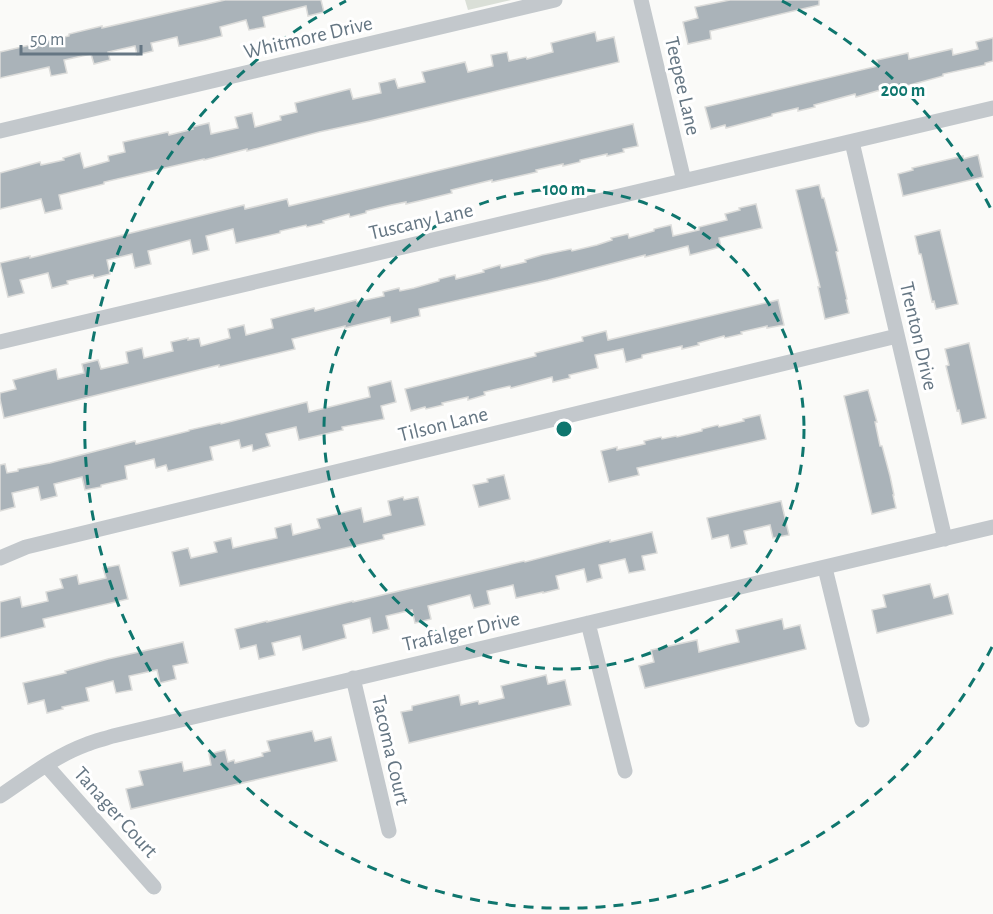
<svg xmlns="http://www.w3.org/2000/svg" width="993" height="914" viewBox="0 0 993 914" font-family="'Alegreya Sans',sans-serif">
<style>
.green{fill:#dadfd7}
.building{fill:#aab3b9;stroke:#dcdcda;stroke-width:1.5}
.lines{fill:none;stroke-linecap:round;stroke-linejoin:round}
.street{stroke:#c3c8cc;stroke-width:15}
.ring{fill:none;stroke:#0f766e;stroke-width:3;stroke-dasharray:10 8}
.labels{text-anchor:middle;stroke-width:6;stroke-linejoin:round;paint-order:stroke}
.street-label{font-size:21px;fill:#657683;stroke:#fff}
.centre{fill:#0f766e;stroke:#fff;stroke-width:3}
.ring-label{font-size:18px;text-anchor:middle;font-weight:bold;fill:#0f766e;stroke:#fff;stroke-width:6;stroke-linejoin:round;paint-order:stroke}
</style>
<rect width="100%" height="100%" fill="#fafaf8"/>
<path class="green" d="M 465,0 L 511,0 L 468,10 Z"/>
<path class="building" d="M 225,0 L 321,0 L 324,12 L 308,16 L 306,6 L 263,17 L 265,27 L 249,30 L 246,20 L 220,27 L 222,36 L 206,40 L 179,46 L 177,37 L 151,43 L 153,51 L 137,55 L 135,46 L 108,52 L 110,60 L 94,64 L 91,54 L 64,60 L 67,73 L 51,76 L 49,67 L 0,78 L 0,52 L 69,36 L 69,34 L 102,26 L 102,28 Z
M 730,0 L 819,0 L 819,5 L 710,31 L 711,39 L 688,44 L 683,22 L 698,18 L 695,7 Z
M 595,32 L 597,41 L 614,37 L 619,62 L 370,121 L 319,132 L 247,151 L 247,149 L 204,160 L 204,159 L 104,182 L 104,184 L 59,195 L 62,209 L 45,213 L 41,199 L 0,209 L 0,173 L 40,162 L 41,165 L 64,160 L 63,158 L 80,153 L 84,168 L 109,161 L 108,156 L 125,152 L 123,142 L 168,132 L 169,135 L 193,129 L 192,127 L 209,123 L 211,134 L 238,128 L 235,117 L 252,113 L 255,127 L 281,120 L 280,116 L 297,112 L 295,103 L 350,89 L 353,99 L 381,93 L 379,83 L 395,79 L 398,88 L 425,82 L 422,72 L 465,62 L 468,72 L 493,66 L 491,55 L 507,52 L 509,61 L 526,57 L 527,59 L 553,52 L 551,43 Z
M 993,38 L 993,61 L 985,63 L 985,65 L 943,74 L 943,76 L 899,88 L 898,85 L 856,97 L 855,94 L 814,105 L 815,107 L 798,111 L 798,108 L 772,114 L 772,116 L 726,128 L 725,125 L 711,129 L 705,107 L 878,66 L 877,60 L 908,53 L 909,59 L 952,49 L 953,55 L 978,49 L 976,42 Z
M 633,124 L 638,146 L 623,149 L 624,152 L 607,156 L 607,154 L 580,160 L 580,162 L 563,166 L 563,164 L 536,170 L 537,172 L 492,182 L 492,180 L 451,190 L 452,193 L 423,200 L 406,204 L 406,202 L 391,205 L 366,211 L 366,213 L 350,217 L 349,214 L 323,221 L 324,223 L 307,227 L 306,225 L 280,231 L 280,233 L 236,243 L 233,229 L 206,236 L 209,250 L 193,254 L 190,240 L 148,251 L 151,264 L 135,268 L 132,254 L 107,260 L 110,274 L 94,278 L 93,275 L 67,281 L 68,284 L 52,288 L 48,273 L 20,280 L 24,293 L 8,297 L 0,263 L 30,256 L 30,258 L 244,205 L 245,209 L 287,199 L 289,206 Z
M 978,155 L 983,177 L 903,196 L 898,174 L 913,170 L 912,168 L 963,156 L 963,159 Z
M 819,185 L 822,198 L 824,198 L 838,251 L 836,252 L 847,299 L 846,300 L 849,313 L 825,319 L 818,287 L 820,287 L 796,190 Z
M 756,204 L 762,228 L 719,238 L 721,247 L 690,255 L 688,246 L 645,257 L 645,255 L 548,280 L 419,309 L 420,316 L 391,323 L 390,317 L 345,328 L 345,326 L 292,339 L 295,349 L 219,367 L 219,365 L 4,418 L 0,399 L 0,393 L 16,389 L 13,380 L 56,369 L 58,379 L 84,373 L 82,364 L 98,360 L 101,369 L 128,363 L 126,352 L 142,348 L 144,358 L 173,351 L 171,342 L 188,338 L 188,340 L 199,338 L 201,346 L 230,338 L 228,329 L 244,325 L 246,335 L 273,328 L 271,319 L 314,308 L 315,311 L 356,300 L 357,302 L 384,296 L 383,292 L 399,288 L 400,291 L 414,288 L 439,281 L 439,279 L 455,275 L 456,279 L 484,272 L 483,270 L 500,265 L 501,268 L 526,262 L 525,260 L 542,255 L 571,249 L 572,251 L 597,245 L 612,240 L 611,238 L 628,234 L 629,238 L 654,231 L 654,229 L 671,225 L 673,236 L 699,230 L 699,227 L 727,220 L 725,214 L 740,210 L 739,208 Z
M 940,230 L 958,304 L 936,309 L 934,301 L 932,302 L 921,254 L 919,254 L 915,236 Z
M 778,300 L 784,325 L 767,328 L 767,326 L 741,332 L 742,334 L 725,338 L 724,336 L 698,343 L 699,345 L 682,349 L 682,346 L 642,355 L 642,358 L 626,362 L 623,349 L 595,355 L 598,368 L 569,375 L 570,378 L 553,382 L 552,377 L 511,388 L 510,386 L 484,392 L 485,395 L 468,400 L 468,397 L 442,403 L 443,405 L 426,409 L 425,407 L 411,411 L 405,389 L 536,356 L 535,353 L 583,341 L 582,337 L 606,331 L 608,340 Z
M 969,343 L 986,418 L 962,424 L 959,410 L 957,411 L 946,366 L 949,365 L 945,349 Z
M 391,381 L 396,402 L 381,406 L 384,419 L 342,427 L 343,430 L 299,440 L 296,427 L 266,434 L 270,446 L 253,451 L 252,445 L 241,448 L 239,440 L 210,447 L 213,460 L 168,471 L 166,465 L 156,468 L 154,459 L 125,466 L 127,479 L 101,485 L 101,487 L 85,490 L 82,477 L 54,484 L 57,496 L 41,500 L 38,487 L 12,493 L 15,507 L 0,511 L 0,465 L 5,464 L 7,473 L 18,471 L 18,469 L 50,463 L 135,441 L 136,444 L 189,431 L 189,430 L 220,423 L 221,424 L 307,402 L 309,412 L 370,397 L 368,387 Z
M 868,390 L 877,422 L 875,422 L 880,446 L 882,446 L 890,476 L 894,495 L 893,495 L 896,508 L 872,514 L 844,396 Z
M 760,415 L 766,439 L 637,468 L 639,475 L 609,482 L 601,451 L 617,447 L 617,450 L 645,444 L 644,441 L 661,437 L 662,439 L 676,436 L 677,437 L 702,431 L 702,429 L 718,425 L 719,427 L 744,421 L 743,419 Z
M 504,475 L 510,499 L 479,507 L 473,485 L 488,482 L 487,479 Z
M 403,497 L 404,500 L 418,497 L 425,525 L 383,535 L 384,539 L 180,586 L 172,552 L 188,548 L 191,558 L 217,552 L 214,542 L 231,538 L 233,548 L 254,543 L 277,538 L 275,528 L 291,524 L 293,535 L 320,528 L 317,519 L 361,508 L 364,522 L 391,515 L 388,501 Z
M 781,501 L 789,535 L 773,538 L 770,525 L 744,531 L 747,544 L 731,548 L 728,535 L 712,539 L 707,518 Z
M 652,532 L 657,553 L 642,556 L 645,570 L 629,573 L 625,559 L 599,565 L 602,578 L 587,582 L 584,569 L 556,576 L 559,589 L 543,593 L 543,592 L 516,598 L 513,585 L 487,591 L 490,604 L 474,608 L 470,595 L 428,606 L 431,619 L 415,623 L 412,610 L 386,616 L 389,629 L 373,633 L 370,618 L 343,625 L 346,638 L 303,650 L 300,636 L 272,643 L 275,655 L 259,659 L 256,645 L 240,649 L 235,629 L 267,621 L 267,622 L 353,601 L 353,602 L 524,561 L 525,562 L 610,540 L 610,542 Z
M 119,565 L 128,599 L 43,619 L 45,627 L 0,638 L 0,602 L 20,597 L 22,607 L 48,601 L 46,592 L 63,588 L 60,579 L 77,575 L 79,584 L 106,578 L 103,568 Z
M 930,584 L 934,598 L 948,594 L 953,614 L 877,633 L 872,610 L 886,607 L 883,595 Z
M 782,619 L 784,629 L 800,625 L 806,649 L 645,688 L 639,666 L 654,662 L 651,650 L 697,640 L 699,652 L 726,645 L 739,642 L 736,630 Z
M 183,642 L 188,663 L 173,666 L 176,679 L 160,683 L 157,670 L 129,676 L 132,690 L 116,693 L 113,681 L 86,688 L 89,701 L 62,707 L 63,709 L 47,713 L 44,700 L 28,704 L 23,683 L 66,673 L 65,671 L 108,659 Z
M 546,675 L 548,684 L 565,680 L 571,705 L 409,743 L 401,712 L 412,710 L 412,706 L 459,695 L 461,705 L 478,701 L 479,704 L 504,698 L 501,686 Z
M 312,731 L 315,741 L 331,737 L 337,761 L 131,809 L 126,789 L 143,785 L 139,771 L 182,762 L 184,771 L 211,765 L 209,754 L 225,750 L 228,762 L 234,760 L 235,763 L 263,756 L 262,753 L 270,751 L 267,741 Z"/>
<g class="lines">
<path class="street" d="M 641,0 L 684,181
M 0,131 L 555,0
M 852,142 L 945,539
M 0,342 L 993,108
M 0,558 L 26,547 L 897,336
M 825,568 L 862,720
M 588,623 L 625,771
M 353,678 L 389,831
M 46,765 L 154,887
M 0,796 C 27,778 55,756 85,745 C 94,741 104,739 113,736 L 993,527"/>
</g>
<g class="ring">
<circle cx="564" cy="429" r="240"/>
<path d="M992 647A480 480 0 1 1 346 1M782 1A480 480 0 0 1 992 211"/>
</g>
<g class="labels">
<g class="street-label">
<text transform="translate(308 37) rotate(-13)" y="7">Whitmore Drive</text>
<text transform="translate(683 86) rotate(77)" y="7">Teepee Lane</text>
<text transform="translate(421 221) rotate(-13)" y="7">Tuscany Lane</text>
<text transform="translate(919 336) rotate(77)" y="7">Trenton Drive</text>
<text transform="translate(443 424) rotate(-14)" y="7">Tilson Lane</text>
<text transform="translate(461 631) rotate(-13)" y="7">Trafalger Drive</text>
<text transform="translate(391 750) rotate(77)" y="7">Tacoma Court</text>
<text transform="translate(116 812) rotate(48)" y="7">Tanager Court</text>
</g>
</g>
<circle cx="564" cy="429" r="9" class="centre"/>
<g class="ring-label">
<text x="903" y="96">200 m</text>
<text x="564" y="195">100 m</text>
</g>
<path d="M21 45v9h120v-9" fill="none" stroke="#657683" stroke-width="3"/>
<text x="30" y="45" font-size="18" fill="#657683" stroke="#ffffff" stroke-width="4.5" paint-order="stroke">50 m</text>
</svg>
